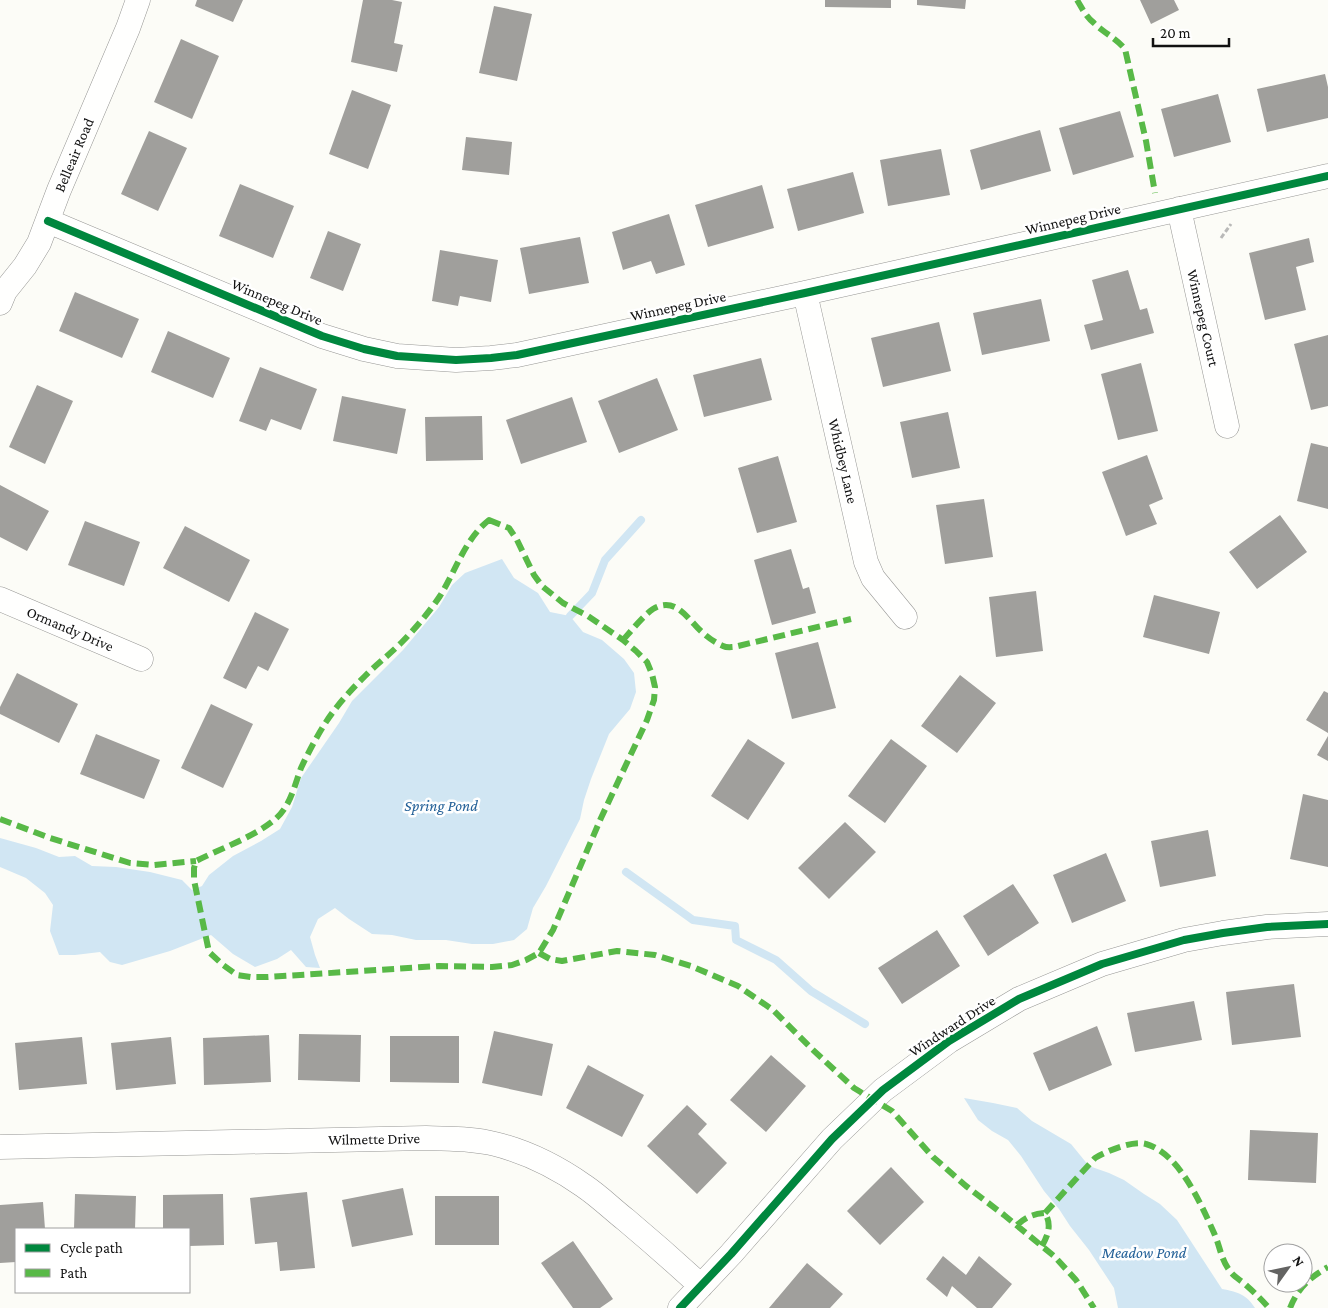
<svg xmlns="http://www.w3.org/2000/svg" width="1328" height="1308" viewBox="0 0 1328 1308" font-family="'Crimson Pro',serif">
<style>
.water{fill:#d1e6f3}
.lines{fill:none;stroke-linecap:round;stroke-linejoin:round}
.stream{stroke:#d1e6f3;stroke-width:8}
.building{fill:#a09f9c}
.minor-casing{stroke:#979795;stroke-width:25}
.path{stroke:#b9b9b8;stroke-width:3;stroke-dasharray:5 2.5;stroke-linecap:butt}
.minor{stroke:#fffffe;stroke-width:24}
.quiet{stroke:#58b947;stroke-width:6;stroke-dasharray:12 6;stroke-linecap:butt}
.cycleway-casing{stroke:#fff;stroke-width:11}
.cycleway{stroke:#00873e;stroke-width:8}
.labels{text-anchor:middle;stroke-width:5;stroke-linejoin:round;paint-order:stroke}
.street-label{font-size:15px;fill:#111;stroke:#fff}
.water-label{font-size:16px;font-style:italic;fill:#246198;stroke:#fff}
</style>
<rect width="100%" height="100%" fill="#fcfcf7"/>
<path class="water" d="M 502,559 L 514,578 L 538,593 L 550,612 L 570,616 L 583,632 L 602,640 L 624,659 L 634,673 L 636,692 L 630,709 L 609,734 L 591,779 L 584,800 L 580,819 L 546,886 L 533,908 L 527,929 L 514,940 L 493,944 L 472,944 L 446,940 L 416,940 L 392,935 L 372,934 L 349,919 L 335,908 L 318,919 L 310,937 L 315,955 L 320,968 L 306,967 L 291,950 L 277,959 L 255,967 L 233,954 L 211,935 L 170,951 L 122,965 L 110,962 L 100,952 L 75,955 L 59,955 L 50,931 L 53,905 L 45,893 L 26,878 L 0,867 L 0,838 L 36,848 L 59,857 L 75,856 L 92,866 L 116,867 L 150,872 L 182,880 L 192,890 L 202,886 L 209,875 L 233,856 L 261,841 L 280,829 L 292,807 L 301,778 L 339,723 L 352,701 L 403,650 L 439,607 L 452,585 L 465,573 Z
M 964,1098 L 993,1103 L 1017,1108 L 1032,1121 L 1071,1144 L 1089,1166 L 1109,1173 L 1124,1180 L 1144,1194 L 1160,1204 L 1177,1220 L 1222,1289 C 1238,1292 1246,1294 1255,1308 L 1118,1308 L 1114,1288 L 1089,1250 L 1070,1226 L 1059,1209 L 1044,1191 L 1021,1156 L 1008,1140 L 992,1131 L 978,1120 Z"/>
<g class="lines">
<path class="stream" d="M 570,616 L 592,593 L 605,560 L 641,520
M 626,872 L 693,920 L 735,926 L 736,940 L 776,960 L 811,991 L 865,1024"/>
</g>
<path class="building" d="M 197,0 L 243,0 L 233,22 L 195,6 Z
M 363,0 L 392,0 L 402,2 L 394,43 L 403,45 L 397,72 L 351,62 Z
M 825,0 L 891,0 L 891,8 L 825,7 Z
M 917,0 L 966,0 L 965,9 L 917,5 Z
M 1140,0 L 1174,0 L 1179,10 L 1151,24 Z
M 494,6 L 532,14 L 517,81 L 479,73 Z
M 181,39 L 219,56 L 192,119 L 154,102 Z
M 1325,74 L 1328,87 L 1328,118 L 1267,132 L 1257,89 Z
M 352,90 L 391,105 L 368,169 L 329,154 Z
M 1218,94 L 1231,142 L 1174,157 L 1161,109 Z
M 1120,111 L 1134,157 L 1073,175 L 1059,128 Z
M 1040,130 L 1051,171 L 981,190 L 970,150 Z
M 149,131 L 187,148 L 158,211 L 121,194 Z
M 466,137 L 512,142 L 509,175 L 462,170 Z
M 941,149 L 950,195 L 888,206 L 880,160 Z
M 853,172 L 864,213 L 798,231 L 787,189 Z
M 240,184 L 294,206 L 273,258 L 219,236 Z
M 762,185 L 774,228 L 708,247 L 695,205 Z
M 669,214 L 685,265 L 656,274 L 651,261 L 623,270 L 612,232 Z
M 328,231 L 361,244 L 343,291 L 310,278 Z
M 580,237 L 589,283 L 529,294 L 520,248 Z
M 1309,238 L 1314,262 L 1296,267 L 1306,310 L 1265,320 L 1249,253 Z
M 440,250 L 498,260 L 491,302 L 460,296 L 458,306 L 432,301 Z
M 1128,270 L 1140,310 L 1147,308 L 1154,333 L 1091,350 L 1084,325 L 1103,320 L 1092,280 Z
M 75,292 L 139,319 L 122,358 L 59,331 Z
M 1041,299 L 1050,341 L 982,355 L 973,313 Z
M 939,322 L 951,371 L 883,387 L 871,338 Z
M 168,331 L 230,358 L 213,398 L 151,372 Z
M 1328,335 L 1328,406 L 1311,410 L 1294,344 Z
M 761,358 L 772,400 L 704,417 L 693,375 Z
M 1141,363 L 1158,431 L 1118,440 L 1101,374 Z
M 260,367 L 317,389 L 301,430 L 271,419 L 266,431 L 239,421 Z
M 657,378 L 678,430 L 619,453 L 598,401 Z
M 37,385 L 73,401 L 45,464 L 9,447 Z
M 342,396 L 406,409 L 397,454 L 333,441 Z
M 572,397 L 587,442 L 521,464 L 506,420 Z
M 948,412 L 960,468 L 912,478 L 900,422 Z
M 482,416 L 483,460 L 426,461 L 425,417 Z
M 1311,443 L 1328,447 L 1328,509 L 1297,501 Z
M 1147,455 L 1163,499 L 1149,505 L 1157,524 L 1126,536 L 1102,472 Z
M 778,456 L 797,522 L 757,533 L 738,468 Z
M 0,485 L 49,511 L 27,551 L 0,537 Z
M 984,499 L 993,557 L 945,564 L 936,505 Z
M 1280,515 L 1307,552 L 1257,589 L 1229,552 Z
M 85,521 L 140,542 L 124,586 L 68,565 Z
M 185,526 L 250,560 L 229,602 L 163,568 Z
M 791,549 L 803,589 L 809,587 L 816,613 L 772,625 L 754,560 Z
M 1036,591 L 1043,651 L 996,657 L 989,597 Z
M 1154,595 L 1220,612 L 1209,654 L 1143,637 Z
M 255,612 L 289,629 L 268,671 L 258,666 L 246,689 L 223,678 Z
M 818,642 L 836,708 L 792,719 L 775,653 Z
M 17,673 L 78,704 L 59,743 L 0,714 L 0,707 Z
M 960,675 L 996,703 L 957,753 L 921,726 Z
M 1324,691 L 1328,693 L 1328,733 L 1306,720 Z
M 211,704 L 253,724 L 223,788 L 181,768 Z
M 96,734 L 160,760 L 144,799 L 80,774 Z
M 1328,736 L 1328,761 L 1317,755 Z
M 748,739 L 785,763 L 748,820 L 711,796 Z
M 891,739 L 927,766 L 885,823 L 848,796 Z
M 1303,794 L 1328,800 L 1328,867 L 1290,859 Z
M 845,822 L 876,852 L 829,899 L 798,868 Z
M 1208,830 L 1216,876 L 1160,887 L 1151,841 Z
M 1106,853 L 1126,901 L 1072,923 L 1053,875 Z
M 1013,884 L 1039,923 L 988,956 L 963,916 Z
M 937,930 L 960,966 L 902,1004 L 878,968 Z
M 1294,984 L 1301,1037 L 1232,1045 L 1226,992 Z
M 1194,1001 L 1202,1040 L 1135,1052 L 1127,1013 Z
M 1097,1026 L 1112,1065 L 1049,1091 L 1033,1053 Z
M 494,1031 L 553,1044 L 542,1096 L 482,1083 Z
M 299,1034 L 361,1035 L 360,1082 L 298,1080 Z
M 269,1035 L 271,1082 L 204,1085 L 203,1038 Z
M 390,1036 L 459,1036 L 459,1083 L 390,1082 Z
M 82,1037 L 87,1084 L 19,1090 L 15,1043 Z
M 171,1037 L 176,1084 L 116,1090 L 111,1043 Z
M 771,1055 L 806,1086 L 766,1132 L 730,1100 Z
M 588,1065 L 644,1095 L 622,1137 L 566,1108 Z
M 687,1105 L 707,1124 L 698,1134 L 727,1163 L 697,1194 L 647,1146 Z
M 1250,1130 L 1318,1133 L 1316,1183 L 1248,1180 Z
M 891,1167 L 924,1202 L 880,1245 L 847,1211 Z
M 403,1188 L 413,1235 L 352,1247 L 342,1200 Z
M 307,1192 L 315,1268 L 280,1271 L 277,1242 L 255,1244 L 250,1198 Z
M 75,1194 L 136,1196 L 135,1229 L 74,1229 Z
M 223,1194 L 224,1245 L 189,1246 L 189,1229 L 163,1229 L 163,1195 Z
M 435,1196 L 499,1196 L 499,1245 L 435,1245 Z
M 43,1202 L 45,1229 L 16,1229 L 16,1262 L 0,1263 L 0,1205 Z
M 573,1241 L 613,1299 L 600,1308 L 573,1308 L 541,1263 Z
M 943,1256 L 966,1275 L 979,1256 L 1012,1284 L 992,1308 L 977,1308 L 952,1286 L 947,1297 L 926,1279 Z
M 807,1263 L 843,1294 L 830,1308 L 769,1308 Z"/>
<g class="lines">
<defs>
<path id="minor" d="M 1179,209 L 1227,426
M 48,221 L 322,336 L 364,349 L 397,356 L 456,360 L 491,358 L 517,355 L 805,293 L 1328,176
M 805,293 L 866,562 L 873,578 L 905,617
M 0,303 L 5,291 L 25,266 L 39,243 L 59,190 L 128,28 L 138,0
M 0,599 L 141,659
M 0,1147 L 426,1138 C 449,1139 472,1138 495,1144 C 527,1152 557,1167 584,1186 C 599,1196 612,1209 626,1220 C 651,1241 676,1263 701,1286
M 680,1308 L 731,1254 L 832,1139 L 883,1090 L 949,1041 L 1019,999 L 1102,964 L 1184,940 L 1223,933 L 1267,927 L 1328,924"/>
</defs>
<use href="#minor" class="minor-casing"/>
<path class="path" d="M 1221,238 L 1231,224"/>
<use href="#minor" class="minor"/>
<path class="quiet" d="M 1077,0 C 1082,8 1086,17 1094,23 C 1104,33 1116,38 1125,49 L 1146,141 L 1155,193
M 489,520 L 509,528 L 517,540 L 534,575 L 542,586 L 563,603 L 588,616 L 623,640 L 636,651 L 647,662 L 652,674 L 655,687 L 654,700 L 647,720 L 601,818 L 553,930 L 539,953 L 526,960 L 512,965 L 492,967 L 439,966 L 268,977 L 251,977 L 237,975 L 223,965 L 209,952 L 194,880 L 194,868 L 196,861 C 220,849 253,837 273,821 C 290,808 294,787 301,768 C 308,753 317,736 326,722 C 337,705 351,690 365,676 C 377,664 390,654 402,642 C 415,629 430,611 440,596 C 456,570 465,539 489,520 Z
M 623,640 C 631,631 644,615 653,609 C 672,598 683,612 695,625 C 702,633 713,642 723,646 C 727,648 731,647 734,647 L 851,619
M 0,819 L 50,838 L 130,863 L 154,865 L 196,861
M 539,953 L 550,959 L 562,961 L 617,951 L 655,955 L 691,966 L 738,986 L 773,1010 L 812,1049 L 854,1088 L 892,1111 L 933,1157 L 966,1186 L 1004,1215 L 1054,1256 L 1076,1280 L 1094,1308
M 1045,1213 L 1095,1158 C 1107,1151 1133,1140 1146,1144 C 1179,1153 1201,1204 1214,1233 C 1220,1246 1221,1260 1230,1271 C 1234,1277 1242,1281 1247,1286 C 1255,1293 1262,1300 1269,1308
M 1017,1225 C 1026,1217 1033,1214 1045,1213 C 1052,1225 1048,1235 1042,1246
M 1290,1308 C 1298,1288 1309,1278 1328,1267"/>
<defs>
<path id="cycleway" d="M 48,221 L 322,336 L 364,349 L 397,356 L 456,360 L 491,358 L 517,355 L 805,293 L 1328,176
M 680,1308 L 731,1254 L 832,1139 L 883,1090 L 949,1041 L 1019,999 L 1102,964 L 1184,940 L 1223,933 L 1267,927 L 1328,924"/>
</defs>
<use href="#cycleway" class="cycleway-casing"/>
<use href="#cycleway" class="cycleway"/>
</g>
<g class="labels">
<g class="street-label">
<text transform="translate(74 155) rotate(-67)" y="5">Belleair Road</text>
<text transform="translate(1073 219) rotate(-13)" y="5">Winnepeg Drive</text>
<text transform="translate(277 302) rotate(23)" y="5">Winnepeg Drive</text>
<text transform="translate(678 306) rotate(-12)" y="5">Winnepeg Drive</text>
<text transform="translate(1203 318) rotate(77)" y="5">Winnepeg Court</text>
<text transform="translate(843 461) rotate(77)" y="5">Whidbey Lane</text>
<text transform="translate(70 629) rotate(23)" y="5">Ormandy Drive</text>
<text transform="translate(952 1026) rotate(-33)" y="5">Windward Drive</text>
<text transform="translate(374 1139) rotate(-1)" y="5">Wilmette Drive</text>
</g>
<g class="water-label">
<text x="441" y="811">Spring Pond</text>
<text x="1144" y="1258">Meadow Pond</text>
</g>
</g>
<rect x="15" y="1228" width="175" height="65" fill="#ffffff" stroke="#a0a0a0"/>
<rect x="25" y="1244" width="25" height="8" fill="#00873e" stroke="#a0a0a0"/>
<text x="60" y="1253" font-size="15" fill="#111111">Cycle path</text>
<rect x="25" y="1269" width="25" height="8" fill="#58b947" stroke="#a0a0a0"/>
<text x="60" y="1278" font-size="15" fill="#111111">Path</text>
<g transform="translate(1288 1268) rotate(57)"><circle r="24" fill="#ffffff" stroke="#a0a0a0"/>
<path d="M0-4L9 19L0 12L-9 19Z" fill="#636362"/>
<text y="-8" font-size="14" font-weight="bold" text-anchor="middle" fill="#111111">N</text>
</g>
<path d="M1153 38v8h76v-8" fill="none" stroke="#111111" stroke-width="2.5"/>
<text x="1160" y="38" font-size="15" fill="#111111" stroke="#ffffff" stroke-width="4" paint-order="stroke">20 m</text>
</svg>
